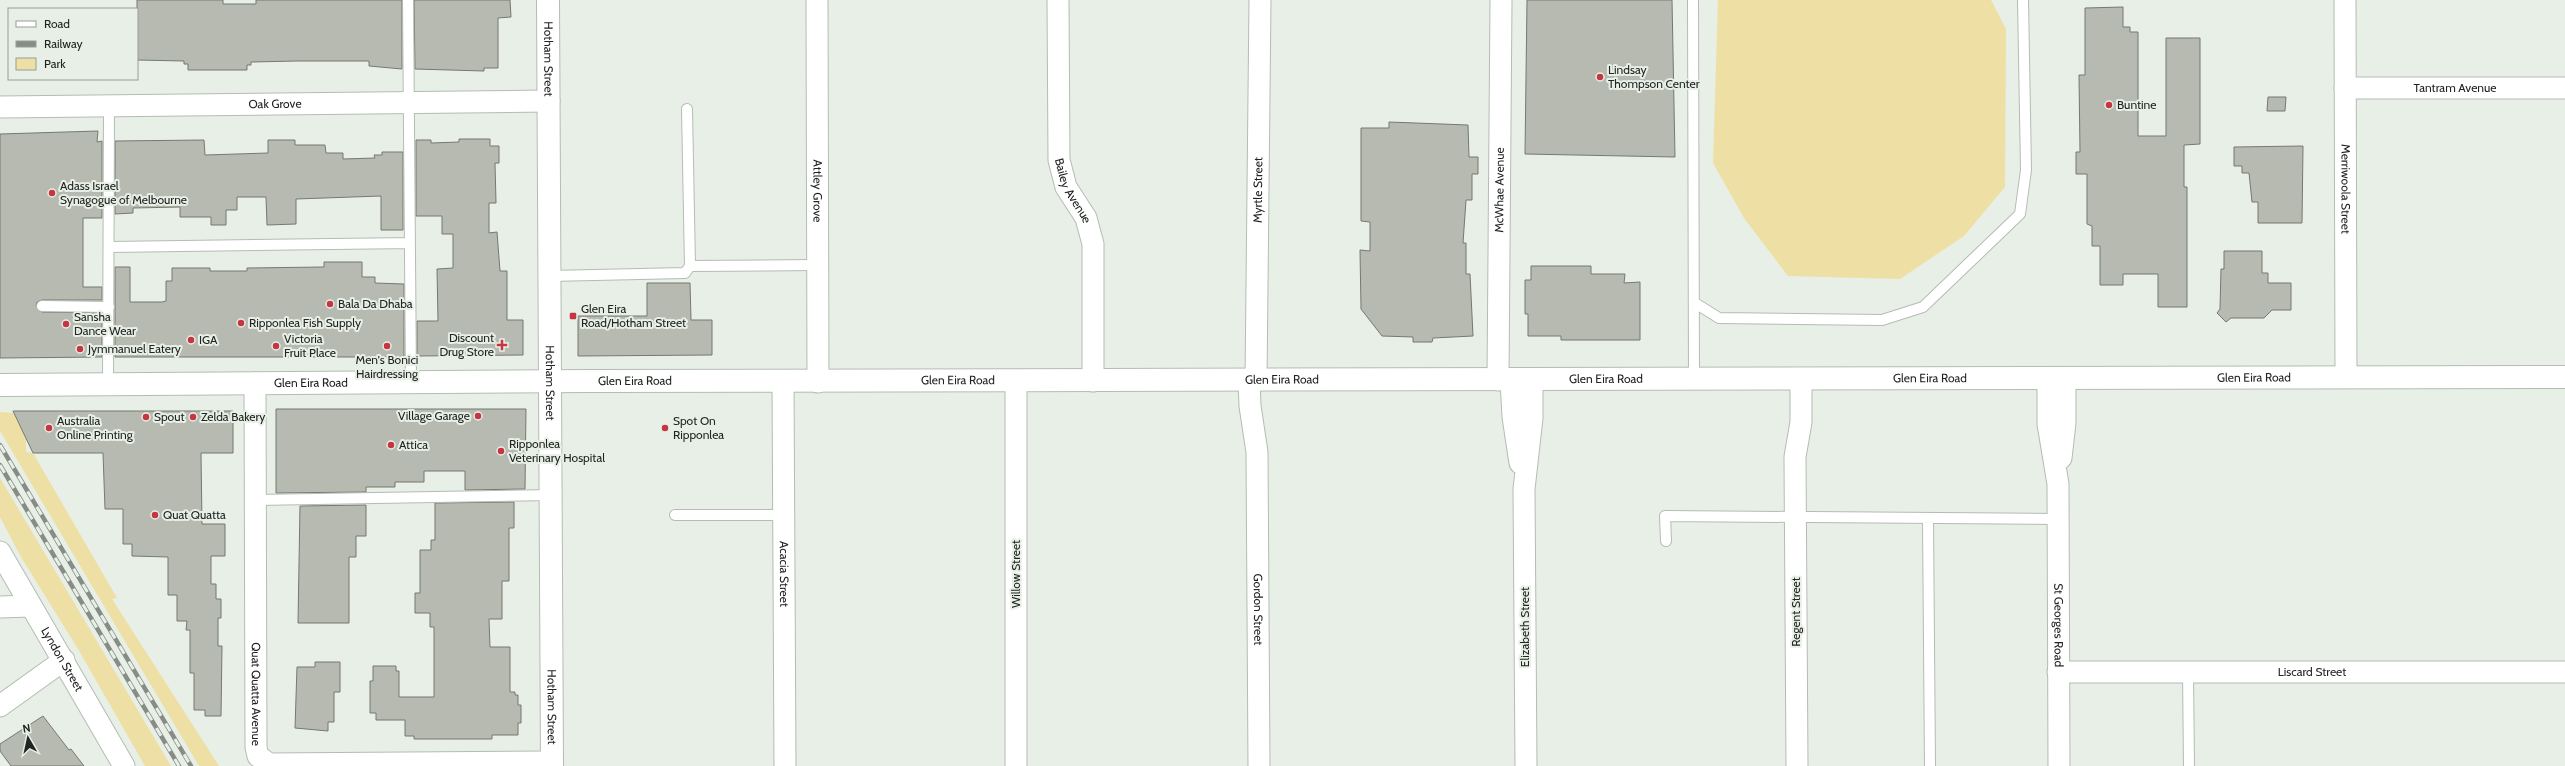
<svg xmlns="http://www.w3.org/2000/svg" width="2565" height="766" viewBox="0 0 2565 766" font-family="Cabin,sans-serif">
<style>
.green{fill:#eedfa5}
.building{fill:#b7bab0;stroke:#76796f}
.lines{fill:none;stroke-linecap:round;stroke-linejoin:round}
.service-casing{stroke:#b4bcb4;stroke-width:12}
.minor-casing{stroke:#b4bcb4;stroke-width:23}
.secondary-casing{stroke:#b4bcb4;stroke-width:24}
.primary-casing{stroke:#b4bcb4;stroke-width:24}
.service{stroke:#fff;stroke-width:10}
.minor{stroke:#fff;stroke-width:21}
.secondary{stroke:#fff;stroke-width:22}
.primary{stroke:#fff;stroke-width:22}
.rail-casing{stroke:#878c86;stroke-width:4.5}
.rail{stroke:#e7efe6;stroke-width:3;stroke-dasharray:9;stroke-linecap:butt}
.poi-dot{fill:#c53542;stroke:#e7efe6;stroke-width:1.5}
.labels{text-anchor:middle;stroke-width:4;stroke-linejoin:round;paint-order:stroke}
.street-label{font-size:12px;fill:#212421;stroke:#e7efe6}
.poi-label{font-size:12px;fill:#212421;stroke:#e7efe6;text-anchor:start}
</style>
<rect width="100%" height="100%" fill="#e7efe6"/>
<path class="green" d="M 1718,0 L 1991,0 L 2006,29 L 2005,187 L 1964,236 L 1900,279 L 1788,276 L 1744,218 L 1713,163 Z
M 0,412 L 13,413 L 26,437 L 26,452 L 33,453 L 117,598 L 112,599 L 219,766 L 199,766 L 0,431 Z
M 0,478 L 171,766 L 145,766 L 78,649 L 21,557 L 0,517 Z"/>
<path class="building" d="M 137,0 L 223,0 L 223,4 L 256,4 L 256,0 L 402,0 L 402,69 L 369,66 L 369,61 L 297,61 L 251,62 L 251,65 L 247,65 L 247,70 L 188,70 L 188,64 L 184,64 L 184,61 L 137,60 Z
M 414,0 L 510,0 L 511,17 L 498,18 L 498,68 L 484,68 L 484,71 L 415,69 Z
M 1527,0 L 1672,0 L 1675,157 L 1525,154 Z
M 2123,7 L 2123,27 L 2130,27 L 2130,32 L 2138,32 L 2138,136 L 2166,136 L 2166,38 L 2200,38 L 2200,144 L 2184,145 L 2184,187 L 2187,187 L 2187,307 L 2158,307 L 2158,274 L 2123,274 L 2123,285 L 2100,285 L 2100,246 L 2092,246 L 2092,226 L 2087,224 L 2087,174 L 2076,174 L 2076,152 L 2080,152 L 2079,75 L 2085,75 L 2085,8 Z
M 2268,97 L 2286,97 L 2285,111 L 2267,111 Z
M 1389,122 L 1468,125 L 1469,157 L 1478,157 L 1478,174 L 1472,174 L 1472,200 L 1466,200 L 1463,243 L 1466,243 L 1466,274 L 1470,274 L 1473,336 L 1433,338 L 1432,342 L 1413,342 L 1413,337 L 1382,336 L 1361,309 L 1360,250 L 1370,251 L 1370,222 L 1361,221 L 1361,128 L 1389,128 Z
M 98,131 L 97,142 L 102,141 L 102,218 L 83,218 L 83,287 L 102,287 L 102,300 L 42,300 L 37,302 L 36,306 L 42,312 L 102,313 L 102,357 L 0,358 L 0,134 Z
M 459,139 L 490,139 L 490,146 L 499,146 L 499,163 L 495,163 L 496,203 L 489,203 L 489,233 L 497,232 L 500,271 L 507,271 L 507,320 L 523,320 L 523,355 L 417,356 L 417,321 L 438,321 L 437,269 L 453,268 L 453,234 L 442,234 L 442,216 L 416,216 L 416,140 L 431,140 L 431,143 L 459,142 Z
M 204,140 L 205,155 L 268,153 L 268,140 L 295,140 L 295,145 L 325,145 L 326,153 L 343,153 L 343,159 L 375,158 L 374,155 L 382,155 L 382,152 L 403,152 L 403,230 L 381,230 L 381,196 L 296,199 L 296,224 L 267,225 L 266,197 L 237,197 L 237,210 L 226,210 L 226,225 L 211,225 L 211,217 L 180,217 L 180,207 L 133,208 L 133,213 L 115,214 L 115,141 Z
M 2303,146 L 2302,223 L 2258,223 L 2258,202 L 2252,202 L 2249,173 L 2242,173 L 2242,166 L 2234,166 L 2234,147 Z
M 2224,251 L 2262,251 L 2262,273 L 2268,273 L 2268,283 L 2291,283 L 2291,310 L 2272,310 L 2264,318 L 2231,318 L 2226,322 L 2217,313 L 2220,309 L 2221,269 L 2224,269 Z
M 324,262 L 362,262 L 362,277 L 375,277 L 375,283 L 404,284 L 404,357 L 115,357 L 115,267 L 130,267 L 130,302 L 162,302 L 166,301 L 166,281 L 172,281 L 172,268 L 210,268 L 210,271 L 247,271 L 247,268 L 324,267 Z
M 1531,266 L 1591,266 L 1591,274 L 1625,274 L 1624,283 L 1640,282 L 1640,340 L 1561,340 L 1561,336 L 1528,336 L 1528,314 L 1525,314 L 1525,280 L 1531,280 Z
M 647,283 L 690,283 L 691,320 L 712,320 L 712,355 L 578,356 L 578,316 L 647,316 Z
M 276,409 L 526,409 L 525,489 L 465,490 L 465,471 L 424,471 L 424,482 L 395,482 L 395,487 L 366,487 L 366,492 L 276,493 Z
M 13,411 L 233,411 L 233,453 L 201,453 L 202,524 L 225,524 L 225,556 L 211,556 L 211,584 L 216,584 L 216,599 L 221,599 L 221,618 L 218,618 L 218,646 L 222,646 L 221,716 L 205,716 L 205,710 L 194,710 L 194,673 L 190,673 L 190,630 L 186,630 L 187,621 L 177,621 L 177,595 L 168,595 L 168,557 L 132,556 L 132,544 L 123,544 L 123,509 L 105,509 L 103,453 L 33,453 Z
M 514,502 L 514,528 L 509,528 L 509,581 L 502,581 L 502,619 L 489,619 L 490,647 L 510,647 L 510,692 L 515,692 L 515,695 L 518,695 L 518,705 L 521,705 L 521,723 L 518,723 L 518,735 L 492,735 L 492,739 L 414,739 L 414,736 L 405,736 L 405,720 L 376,720 L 376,713 L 370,713 L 370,681 L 373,681 L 373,666 L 396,666 L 396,671 L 399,671 L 399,697 L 434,697 L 434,627 L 430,627 L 430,613 L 415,613 L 415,593 L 420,593 L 420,550 L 431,550 L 431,540 L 435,540 L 435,503 Z
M 366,505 L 366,536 L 356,536 L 356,557 L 349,557 L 349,623 L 298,623 L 300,506 Z
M 315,662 L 340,662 L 340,692 L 334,692 L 334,722 L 328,722 L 328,731 L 295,728 L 297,667 L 315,667 Z
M 43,716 L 69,750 L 71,749 L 84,766 L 11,766 L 0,751 L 0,744 Z"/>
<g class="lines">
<defs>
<path id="service" d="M 408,0 L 411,383
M 1693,0 L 1694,380
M 687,109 L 690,266 L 818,265
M 109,247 L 410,243
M 549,276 L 685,273 L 690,266
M 1695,303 L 1719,318 L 1882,320 L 1923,307 L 2020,214 L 2026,170 L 2023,0
M 42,306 L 109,307
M 108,384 L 109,106
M 255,500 L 552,495
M 675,515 L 783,515
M 1928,519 L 1930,766
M 1666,541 L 1665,516 L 2058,519
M 2188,672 L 2189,766"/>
<g id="minor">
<path id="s1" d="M 817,0 L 818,382"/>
<path id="s2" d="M 1058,0 L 1059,160 L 1066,187 L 1086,218 L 1093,244 L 1093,381"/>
<path id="s3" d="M 2345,0 L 2346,377"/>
<path id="s4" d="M 2345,88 L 2565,88"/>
<path id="s5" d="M 0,107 L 549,101"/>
<path id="s6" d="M 2048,378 L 2048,424 L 2058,484 L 2059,766"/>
<path id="s7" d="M 1249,380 L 1250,406 L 1257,452 L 1259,766"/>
<path id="s8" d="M 1498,380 L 1501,0"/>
<path d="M 1511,380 L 1513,417 L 1520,463"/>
<path id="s9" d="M 1256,381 L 1260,0"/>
<path id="s10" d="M 783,382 L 785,766"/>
<path id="s11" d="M 255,383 L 256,747 L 258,756 L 269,764 L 552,762"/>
<path d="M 2061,458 L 2065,423 L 2065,378"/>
<path id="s12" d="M 0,552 L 124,766"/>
<path d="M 0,607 L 31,606"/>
<path id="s13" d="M 2058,672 L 2565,672"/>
<path d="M 0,706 L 64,660"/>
<path d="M 1016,766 L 1016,381"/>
<path d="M 1526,766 L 1524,489 L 1532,418 L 1532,380"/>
<path d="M 1797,766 L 1795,457 L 1801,422 L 1801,379"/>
</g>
<g id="secondary">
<path id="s14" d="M 0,385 L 587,381 L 2565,377"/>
</g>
<g id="primary">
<path id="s15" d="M 548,0 L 552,766"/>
</g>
</defs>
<use href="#service" class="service-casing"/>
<use href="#minor" class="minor-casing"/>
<use href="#secondary" class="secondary-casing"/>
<use href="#primary" class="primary-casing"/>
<use href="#service" class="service"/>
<use href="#minor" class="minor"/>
<use href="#secondary" class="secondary"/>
<use href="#primary" class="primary"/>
<defs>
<path id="rail" d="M 0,445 L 191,766
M 0,465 L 179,766"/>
</defs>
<use href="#rail" class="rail-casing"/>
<use href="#rail" class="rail"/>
</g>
<g class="poi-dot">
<circle cx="1600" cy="77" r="4"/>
<circle cx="2109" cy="105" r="4"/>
<circle cx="52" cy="193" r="4"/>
<circle cx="330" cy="304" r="4"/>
<rect x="569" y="312" width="8" height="8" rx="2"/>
<circle cx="241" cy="323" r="4"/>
<circle cx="66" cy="324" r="4"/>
<circle cx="191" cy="340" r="4"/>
<path d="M500 339h4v4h4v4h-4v4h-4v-4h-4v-4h4z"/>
<circle cx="276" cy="346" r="4"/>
<circle cx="387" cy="346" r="4"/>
<circle cx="80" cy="349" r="4"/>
<circle cx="478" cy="416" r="4"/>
<circle cx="146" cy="417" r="4"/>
<circle cx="193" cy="417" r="4"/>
<circle cx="49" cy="428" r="4"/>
<circle cx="665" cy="428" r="4"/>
<circle cx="391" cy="445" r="4"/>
<circle cx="501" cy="451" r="4"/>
<circle cx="155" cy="515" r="4"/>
</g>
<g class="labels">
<g class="street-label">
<text dy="4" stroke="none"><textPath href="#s15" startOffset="59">Hotham Street</textPath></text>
<text dy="4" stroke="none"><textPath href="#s4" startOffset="110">Tantram Avenue</textPath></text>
<text dy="4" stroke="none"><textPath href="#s5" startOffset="275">Oak Grove</textPath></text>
<text dy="4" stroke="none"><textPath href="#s3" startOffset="189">Merriwoola Street</textPath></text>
<text dy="4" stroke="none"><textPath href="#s2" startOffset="194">Bailey Avenue</textPath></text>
<text dy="4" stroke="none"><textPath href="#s9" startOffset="191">Myrtle Street</textPath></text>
<text dy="4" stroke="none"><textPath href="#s8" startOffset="190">McWhae Avenue</textPath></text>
<text dy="4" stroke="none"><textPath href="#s1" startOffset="191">Attley Grove</textPath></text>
<text dy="4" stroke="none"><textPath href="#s14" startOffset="2254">Glen Eira Road</textPath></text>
<text dy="4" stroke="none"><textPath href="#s14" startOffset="1930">Glen Eira Road</textPath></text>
<text dy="4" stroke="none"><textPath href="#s14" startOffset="1282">Glen Eira Road</textPath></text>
<text dy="4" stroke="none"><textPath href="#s14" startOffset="1606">Glen Eira Road</textPath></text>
<text dy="4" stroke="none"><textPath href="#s14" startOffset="635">Glen Eira Road</textPath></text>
<text dy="4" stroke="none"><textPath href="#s14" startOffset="958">Glen Eira Road</textPath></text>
<text dy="4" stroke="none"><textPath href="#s14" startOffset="311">Glen Eira Road</textPath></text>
<text dy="4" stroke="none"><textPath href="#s15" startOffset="383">Hotham Street</textPath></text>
<text dy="4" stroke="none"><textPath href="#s10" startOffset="192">Acacia Street</textPath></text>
<text transform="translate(1016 574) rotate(-90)" y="4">Willow Street</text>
<text dy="4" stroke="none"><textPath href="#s7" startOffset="230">Gordon Street</textPath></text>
<text transform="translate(1796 612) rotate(-90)" y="4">Regent Street</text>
<text dy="4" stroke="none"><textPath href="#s6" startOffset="248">St Georges Road</textPath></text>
<text transform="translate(1525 627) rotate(-90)" y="4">Elizabeth Street</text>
<text dy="4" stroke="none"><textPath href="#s12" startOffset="124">Lyndon Street</textPath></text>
<text dy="4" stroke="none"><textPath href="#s13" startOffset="254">Liscard Street</textPath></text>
<text dy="4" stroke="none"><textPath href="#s11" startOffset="311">Quat Quatta Avenue</textPath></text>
<text dy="4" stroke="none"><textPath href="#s15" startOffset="707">Hotham Street</textPath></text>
</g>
<g class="poi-label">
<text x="1608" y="74">Lindsay<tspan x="1608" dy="14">Thompson Center</tspan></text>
<text x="2117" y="109">Buntine</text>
<text x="60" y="190">Adass Israel<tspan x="60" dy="14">Synagogue of Melbourne</tspan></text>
<text x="338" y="308">Bala Da Dhaba</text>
<text x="581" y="313">Glen Eira<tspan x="581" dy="14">Road/Hotham Street</tspan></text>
<text x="74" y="321">Sansha<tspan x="74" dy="14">Dance Wear</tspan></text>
<text x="249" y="327">Ripponlea Fish Supply</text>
<text x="494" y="342" text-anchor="end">Discount<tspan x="494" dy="14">Drug Store</tspan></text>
<text x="284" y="343">Victoria<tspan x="284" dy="14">Fruit Place</tspan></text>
<text x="199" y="344">IGA</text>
<text x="88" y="353">Jymmanuel Eatery</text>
<text x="387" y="364" text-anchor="middle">Men's Bonici<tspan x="387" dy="14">Hairdressing</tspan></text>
<text x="470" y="420" text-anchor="end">Village Garage</text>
<text x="154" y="421">Spout</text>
<text x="201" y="421">Zelda Bakery</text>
<text x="57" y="425">Australia<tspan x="57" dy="14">Online Printing</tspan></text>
<text x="673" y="425">Spot On<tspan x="673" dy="14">Ripponlea</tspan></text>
<text x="509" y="448">Ripponlea<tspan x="509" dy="14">Veterinary Hospital</tspan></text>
<text x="399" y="449">Attica</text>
<text x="163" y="519">Quat Quatta</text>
</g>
</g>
<rect x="8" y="8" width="130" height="72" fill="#e7efe6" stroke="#989e97"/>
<rect x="16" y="21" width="20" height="6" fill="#ffffff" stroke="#989e97"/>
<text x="44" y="28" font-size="12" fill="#212421">Road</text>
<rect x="16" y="41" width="20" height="6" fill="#878c86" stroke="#989e97"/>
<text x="44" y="48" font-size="12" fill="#212421">Railway</text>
<rect x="16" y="58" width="20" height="12" fill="#eedfa5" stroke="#989e97"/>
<text x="44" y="68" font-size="12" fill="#212421">Park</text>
<g transform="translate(28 738) rotate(351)" stroke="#e7efe6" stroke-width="3" paint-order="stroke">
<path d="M0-3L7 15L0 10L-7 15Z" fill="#212421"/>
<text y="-6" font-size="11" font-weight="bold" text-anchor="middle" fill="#212421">N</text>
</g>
</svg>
